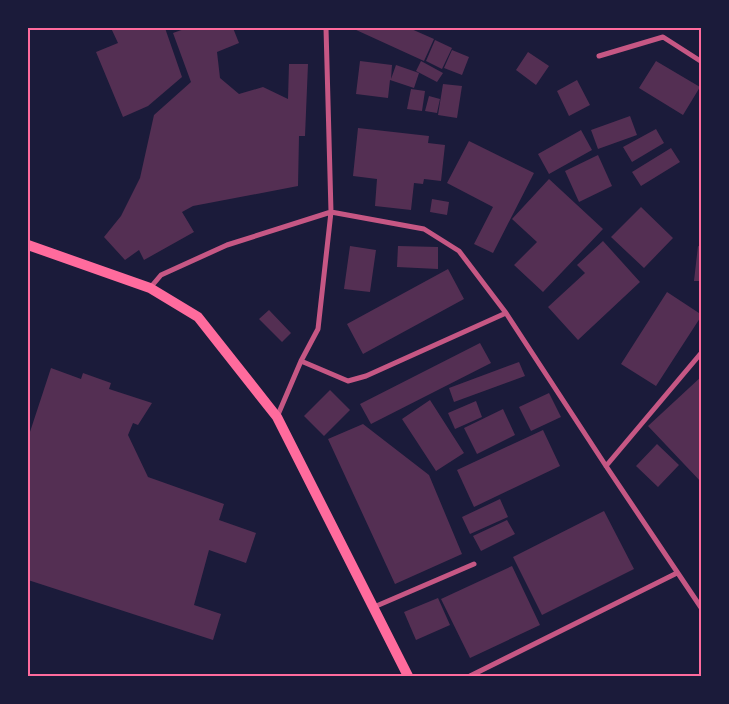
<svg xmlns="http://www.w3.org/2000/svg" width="729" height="704" viewBox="0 0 729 704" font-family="Arial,sans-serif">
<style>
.building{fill:#542f53}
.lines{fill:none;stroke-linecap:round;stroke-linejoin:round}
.minor{stroke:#c65784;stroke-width:5}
.secondary{stroke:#ff6b9d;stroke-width:10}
.neatline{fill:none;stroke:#ff6b9d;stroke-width:2}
</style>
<rect width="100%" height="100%" fill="#1b1b3a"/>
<path class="building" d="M 111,28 L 165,28 L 182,77 L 148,106 L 123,117 L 96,52 L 118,43 Z
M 187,28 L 233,28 L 239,43 L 217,52 L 220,78 L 239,94 L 263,87 L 288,99 L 289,64 L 308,64 L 305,136 L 299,136 L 298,186 L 193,206 L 182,212 L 194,232 L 144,260 L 139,250 L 125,260 L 104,237 L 121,216 L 140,178 L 154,115 L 191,82 L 173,33 Z
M 355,28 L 409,28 L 434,39 L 424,61 L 354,29 Z
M 435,40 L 452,48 L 442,69 L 426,61 Z
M 452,50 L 469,57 L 462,75 L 444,68 Z
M 528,52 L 549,66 L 536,85 L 516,70 Z
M 360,61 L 392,65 L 391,79 L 396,65 L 419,73 L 414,88 L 390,80 L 388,98 L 356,94 Z
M 421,61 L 443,73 L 437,82 L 416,71 Z
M 656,61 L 700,87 L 683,115 L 639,88 Z
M 577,80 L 590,105 L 569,116 L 557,91 Z
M 443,84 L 462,86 L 457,118 L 438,115 Z
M 411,89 L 425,91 L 422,111 L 407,109 Z
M 429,96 L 440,99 L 437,113 L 425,111 Z
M 630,116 L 637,135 L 598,149 L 591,130 Z
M 358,128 L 429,136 L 428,143 L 445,145 L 441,181 L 424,179 L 423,184 L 414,183 L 411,210 L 375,206 L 377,179 L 353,176 Z
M 656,129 L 664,143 L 632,162 L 623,147 Z
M 581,130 L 592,150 L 549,174 L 538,154 Z
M 469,141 L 534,173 L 493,253 L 474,244 L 493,207 L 447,183 Z
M 671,148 L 680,162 L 641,186 L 632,172 Z
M 598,155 L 612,186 L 579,202 L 565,171 Z
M 549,179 L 603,229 L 543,292 L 514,265 L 537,242 L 512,219 Z
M 432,199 L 449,202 L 447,215 L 430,212 Z
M 641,207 L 673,238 L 644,268 L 611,237 Z
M 603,241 L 640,282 L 578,340 L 548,307 L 585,273 L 577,265 Z
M 350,246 L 376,250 L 370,292 L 344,289 Z
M 398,246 L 438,247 L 438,269 L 397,267 Z
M 698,246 L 702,247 L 702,281 L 694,281 Z
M 448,269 L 464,299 L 363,354 L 347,324 Z
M 667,292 L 702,315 L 656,386 L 621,364 Z
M 269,310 L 291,333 L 282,342 L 259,319 Z
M 480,343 L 491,363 L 371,424 L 360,404 Z
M 519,362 L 525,376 L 454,402 L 449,388 Z
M 51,368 L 81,379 L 83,373 L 111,383 L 109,389 L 152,403 L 138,425 L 133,423 L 128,435 L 148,477 L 224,504 L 219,520 L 256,533 L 246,563 L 209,550 L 194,605 L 221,614 L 213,640 L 28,580 L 28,438 Z
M 702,376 L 702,483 L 648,426 Z
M 330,390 L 350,410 L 324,436 L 304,416 Z
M 549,393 L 561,417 L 531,431 L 519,407 Z
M 430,400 L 464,453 L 436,471 L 402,419 Z
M 476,401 L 482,417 L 455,429 L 448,413 Z
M 503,409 L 515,435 L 477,454 L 464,428 Z
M 363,424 L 429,475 L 462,554 L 395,584 L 328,439 Z
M 543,430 L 560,466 L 474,507 L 457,470 Z
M 657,444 L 679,465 L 658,487 L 636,466 Z
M 500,499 L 508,517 L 470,534 L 462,517 Z
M 604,511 L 634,569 L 542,615 L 513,557 Z
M 507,520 L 515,534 L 481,551 L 473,536 Z
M 512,566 L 540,625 L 470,658 L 441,599 Z
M 438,598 L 450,625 L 416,640 L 404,612 Z"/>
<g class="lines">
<path class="minor" d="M 599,56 L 663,37 L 702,62
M 150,288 L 161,275 L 227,245 L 331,212 L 424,229 L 459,251 L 506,313 L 606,466 L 702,609
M 301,361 L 348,381 L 366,376 L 506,313
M 277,417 L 301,361 L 318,329 L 331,212 L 326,28
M 606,466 L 702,352
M 374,607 L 474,564
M 470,676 L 677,573"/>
<path class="secondary" d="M 28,245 L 150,288 L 198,317 L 277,417 L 408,676"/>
</g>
<rect width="729" height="704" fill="none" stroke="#1b1b3a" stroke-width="58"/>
<rect x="29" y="29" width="671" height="646" class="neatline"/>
</svg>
